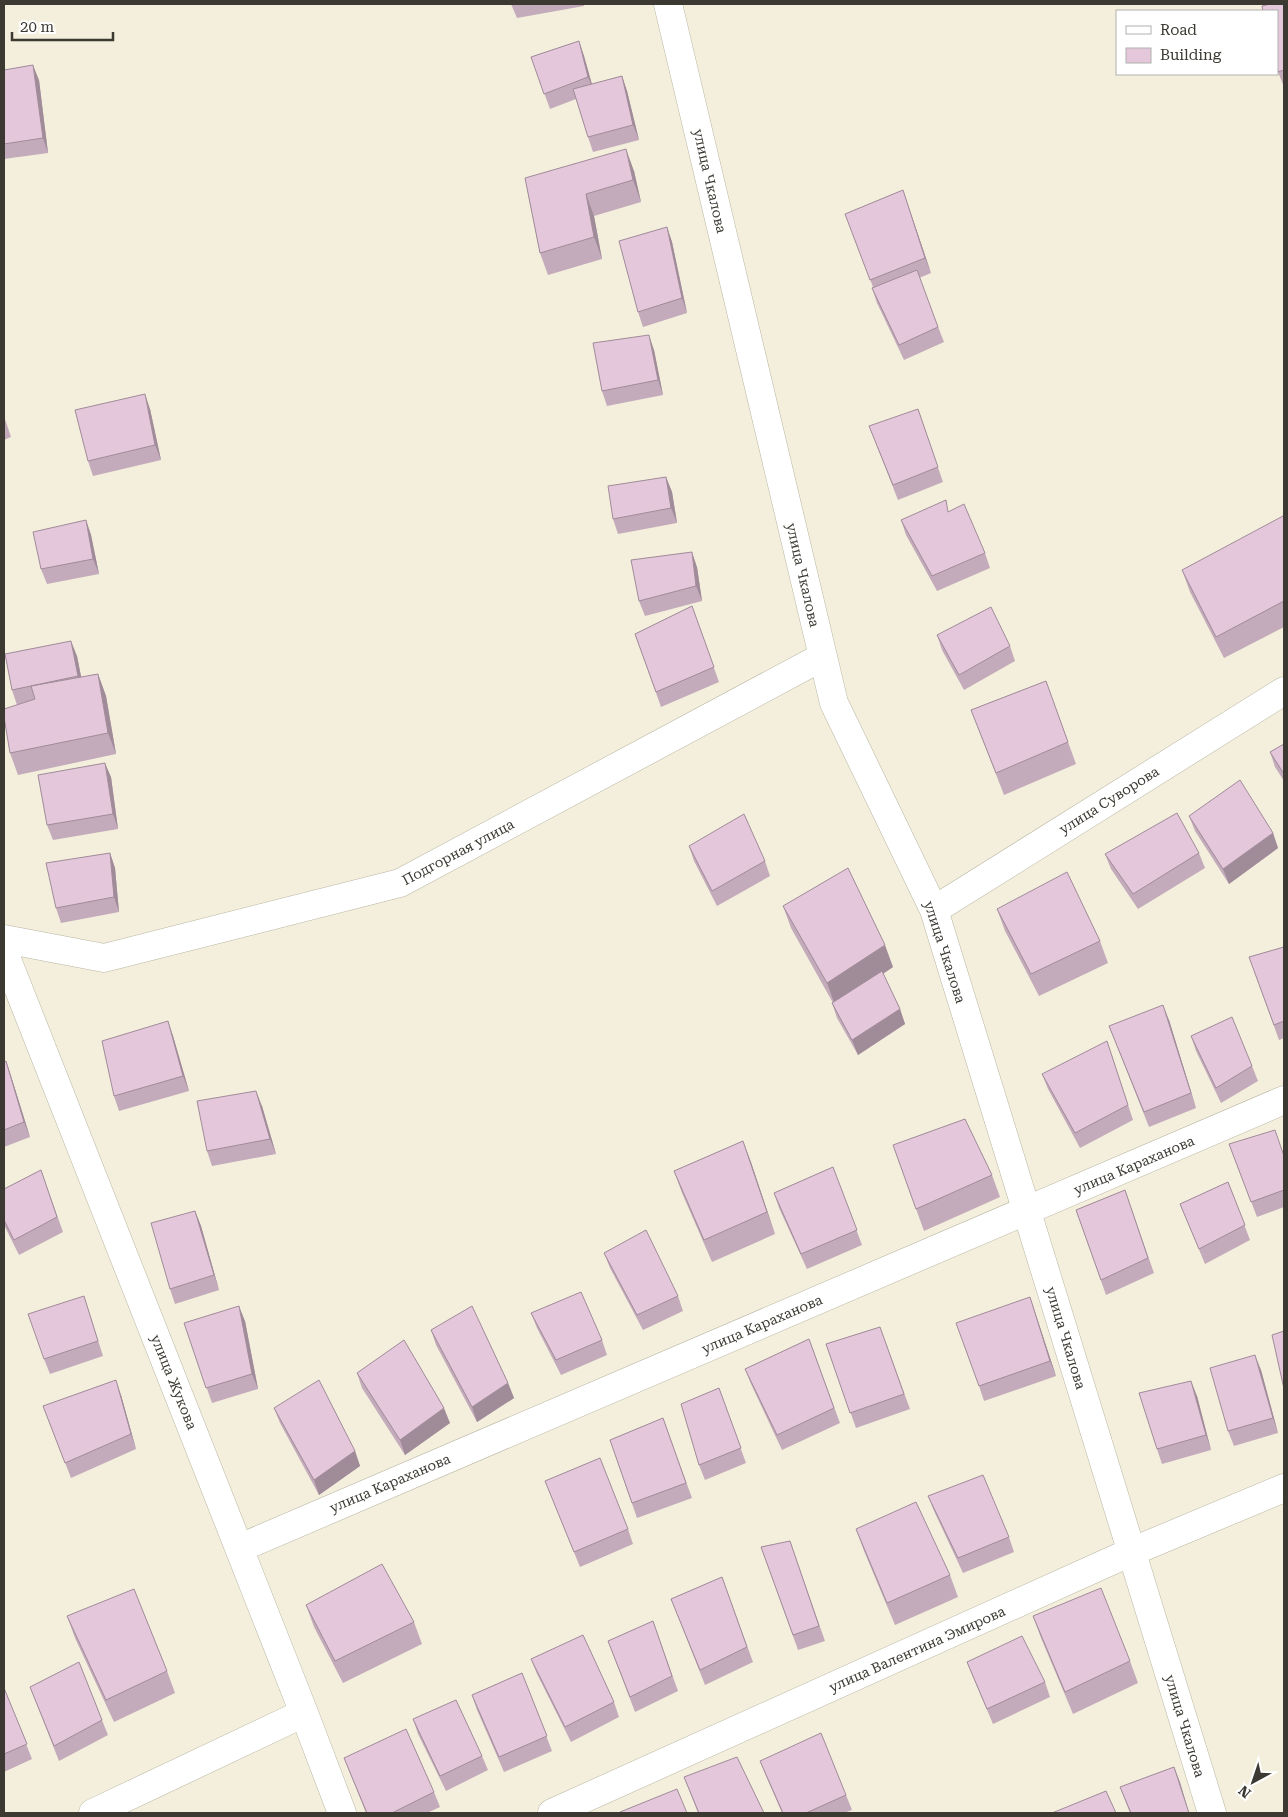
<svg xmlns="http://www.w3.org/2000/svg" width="1288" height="1817" viewBox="0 0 1288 1817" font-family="'Roboto Serif',serif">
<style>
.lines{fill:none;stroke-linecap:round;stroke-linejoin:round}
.street-casing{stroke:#b9b6a3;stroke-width:29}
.street{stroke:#fff;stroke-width:28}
.wall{fill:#c4abbb}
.shaded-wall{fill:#a08b99}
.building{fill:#e4c7da;stroke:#a08b99}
.labels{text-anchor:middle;stroke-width:4;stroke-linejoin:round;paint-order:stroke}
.street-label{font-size:14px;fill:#3b3932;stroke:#fff}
</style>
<rect width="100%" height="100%" fill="#f3efdc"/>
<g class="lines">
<defs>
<path id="street" d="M 668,4 L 834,703 L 934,910 L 1212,1813
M 934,910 L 1284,691
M 4,939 L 104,958 L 400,883 L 822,657
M 4,952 L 304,1713 L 342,1813
M 240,1548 L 1284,1100
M 93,1813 L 304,1713
M 552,1813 L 1131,1552 L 1284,1488"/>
</defs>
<use href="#street" class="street-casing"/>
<use href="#street" class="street"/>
</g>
<path class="wall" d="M 511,4 L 584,4 L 584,6 L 517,18 Z
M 1284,4 L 1284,87 L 1278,72 Z
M 579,41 L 584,56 L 592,84 L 622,76 L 627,91 L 639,140 L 593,152 L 588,137 L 576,99 L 550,109 L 531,57 Z
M 4,70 L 39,80 L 48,153 L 4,159 Z
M 634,171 L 641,202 L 594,216 L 602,259 L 548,275 L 540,253 L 525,178 Z
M 903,190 L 931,273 L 919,278 L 944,342 L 904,360 L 877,303 L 872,288 L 873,287 L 845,214 Z
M 667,227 L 672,242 L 687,313 L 643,327 L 638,312 Z
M 654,350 L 663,395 L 607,406 L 602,391 Z
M 150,409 L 161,460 L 93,476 L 88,461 Z
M 4,416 L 11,437 L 4,440 Z
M 923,424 L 943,482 L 898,500 L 869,426 Z
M 666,477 L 672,492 L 677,523 L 618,534 L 613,519 Z
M 950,512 L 985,553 L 990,568 L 937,591 L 906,535 L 901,520 Z
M 1284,518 L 1284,627 L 1224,658 L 1190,592 L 1182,570 Z
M 86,520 L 91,535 L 99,574 L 47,584 L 41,569 Z
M 697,567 L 702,601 L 645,616 L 639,601 Z
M 692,606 L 719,682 L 661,707 L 635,634 Z
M 937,635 L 1010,646 L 1015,661 L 964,690 L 942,650 Z
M 77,656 L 81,677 L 98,674 L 106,696 L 116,754 L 18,775 L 10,753 L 17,705 L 12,690 Z
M 1046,681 L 1076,764 L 1004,795 L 971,710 Z
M 1284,744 L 1284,781 L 1275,767 L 1270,752 Z
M 111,777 L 118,829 L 53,840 L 47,825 Z
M 1189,816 L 1273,833 L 1278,848 L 1229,884 L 1195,831 Z
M 689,846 L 765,861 L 770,876 L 717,906 L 694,861 Z
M 110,853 L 115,868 L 119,912 L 61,923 L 56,908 Z
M 1199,853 L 1205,868 L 1138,909 L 1111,869 L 1105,854 Z
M 783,906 L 893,967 L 883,974 L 900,1009 L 905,1024 L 858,1055 L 837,1018 L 832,1003 L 833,1003 L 791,928 Z
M 997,909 L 1100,941 L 1108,963 L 1039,996 L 1005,931 Z
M 1284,947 L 1284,1038 L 1279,1040 L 1249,957 Z
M 1169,1020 L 1196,1108 L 1149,1127 L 1109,1026 Z
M 168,1021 L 173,1036 L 189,1091 L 119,1111 L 114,1096 Z
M 1191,1036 L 1252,1066 L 1258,1081 L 1221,1103 L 1196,1051 Z
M 1112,1056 L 1133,1120 L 1080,1148 L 1048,1089 L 1042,1074 Z
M 6,1061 L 11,1076 L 30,1137 L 4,1147 L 4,1062 Z
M 262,1106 L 276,1154 L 212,1166 L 207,1151 Z
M 743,1141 L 775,1234 L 712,1262 L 682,1193 L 674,1171 Z
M 1229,1144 L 1284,1156 L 1284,1207 L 1257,1217 Z
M 893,1145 L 992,1175 L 1000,1197 L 924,1231 Z
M 833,1167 L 862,1245 L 807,1269 L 779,1208 L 774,1193 Z
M 41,1170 L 63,1232 L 19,1255 L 4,1225 L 4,1189 Z
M 1228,1182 L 1250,1240 L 1205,1264 L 1180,1204 Z
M 1125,1190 L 1154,1273 L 1106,1295 L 1076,1210 Z
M 195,1211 L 201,1226 L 219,1290 L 175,1304 L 170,1289 Z
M 604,1253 L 678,1296 L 683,1311 L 643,1330 L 610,1268 Z
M 84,1296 L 103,1356 L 50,1374 L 44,1359 Z
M 1030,1297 L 1056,1376 L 984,1401 L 979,1386 Z
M 531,1313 L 602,1340 L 607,1355 L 561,1375 L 537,1328 Z
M 245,1321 L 258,1389 L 212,1403 L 184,1323 Z
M 880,1327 L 910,1409 L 856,1428 L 826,1344 Z
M 431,1330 L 508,1383 L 514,1398 L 477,1422 L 436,1345 Z
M 809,1339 L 840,1423 L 782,1450 L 751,1384 L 745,1369 Z
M 1261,1370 L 1278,1433 L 1234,1446 L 1228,1431 Z
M 357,1373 L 450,1423 L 405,1455 L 362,1388 Z
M 719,1388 L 746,1463 L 705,1480 L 699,1465 Z
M 121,1395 L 136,1449 L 71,1478 L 43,1406 Z
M 1197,1396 L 1211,1450 L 1162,1464 L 1157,1449 Z
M 274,1408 L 355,1451 L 360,1466 L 319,1495 L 280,1423 Z
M 663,1418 L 692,1498 L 637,1518 L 610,1440 Z
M 545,1481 L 628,1529 L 633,1544 L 580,1567 Z
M 928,1496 L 1009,1537 L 1014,1552 L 963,1573 L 934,1511 Z
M 856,1529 L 950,1575 L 958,1597 L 895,1625 L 864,1551 Z
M 790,1541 L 825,1641 L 798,1650 L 761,1547 Z
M 722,1577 L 753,1662 L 705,1685 L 671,1599 Z
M 306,1605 L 414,1622 L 422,1644 L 343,1683 L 314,1627 Z
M 67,1616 L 167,1671 L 175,1693 L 114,1722 L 75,1638 Z
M 1033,1616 L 1130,1661 L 1138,1683 L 1073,1714 L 1041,1638 Z
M 653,1621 L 678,1691 L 635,1712 L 608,1641 Z
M 531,1659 L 614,1702 L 619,1717 L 571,1742 L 537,1674 Z
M 967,1662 L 1045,1682 L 1050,1697 L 993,1724 L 973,1677 Z
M 522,1673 L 552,1751 L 504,1772 L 477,1710 L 472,1695 Z
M 30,1687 L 102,1720 L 108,1735 L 59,1761 Z
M 4,1688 L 32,1759 L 4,1772 Z
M 413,1719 L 482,1756 L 488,1770 L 446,1791 L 418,1734 Z
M 344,1758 L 434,1792 L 440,1807 L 427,1813 L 366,1813 Z
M 760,1761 L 846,1795 L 852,1810 L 844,1813 L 782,1813 L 766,1776 Z
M 1174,1767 L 1189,1813 L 1130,1813 L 1120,1787 Z
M 684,1777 L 764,1813 L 698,1813 Z"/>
<path class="shaded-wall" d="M 579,41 L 584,56 L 594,92 L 588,77 Z
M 33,65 L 39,80 L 48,153 L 43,138 Z
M 622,76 L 627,91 L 639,140 L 633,125 Z
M 626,149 L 634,171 L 641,202 L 633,180 Z
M 903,190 L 908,205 L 931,273 L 925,258 Z
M 586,194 L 594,216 L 602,259 L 594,237 Z
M 667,227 L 672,242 L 687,313 L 682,298 Z
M 649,335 L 654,350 L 663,395 L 658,380 Z
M 145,394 L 150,409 L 161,460 L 155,445 Z
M 666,477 L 672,492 L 677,523 L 671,508 Z
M 86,520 L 91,535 L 99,574 L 93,559 Z
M 692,552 L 697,567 L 702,601 L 696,586 Z
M 71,641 L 77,656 L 84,691 L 78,676 Z
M 98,674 L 106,696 L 116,754 L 108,733 Z
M 105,763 L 111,777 L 118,829 L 113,814 Z
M 1273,833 L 1278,848 L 1229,884 L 1223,869 Z
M 110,853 L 115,868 L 119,912 L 114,897 Z
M 885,945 L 893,967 L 835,1005 L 827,983 Z
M 1163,1005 L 1169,1020 L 1196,1108 L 1191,1093 Z
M 900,1009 L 905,1024 L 858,1055 L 852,1040 Z
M 168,1021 L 173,1036 L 189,1091 L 183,1076 Z
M 6,1061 L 11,1076 L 30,1137 L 24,1122 Z
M 256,1091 L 262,1106 L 276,1154 L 270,1139 Z
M 743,1141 L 751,1162 L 775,1234 L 767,1212 Z
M 195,1211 L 201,1226 L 219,1290 L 214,1275 Z
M 1030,1297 L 1035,1312 L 1056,1376 L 1050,1361 Z
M 239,1306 L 245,1321 L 258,1389 L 252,1374 Z
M 1255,1355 L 1261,1370 L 1278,1433 L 1273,1418 Z
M 116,1380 L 121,1395 L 136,1449 L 131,1434 Z
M 1191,1381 L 1197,1396 L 1211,1450 L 1206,1435 Z
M 508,1383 L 514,1398 L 477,1422 L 472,1407 Z
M 444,1408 L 450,1423 L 405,1455 L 400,1440 Z
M 355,1451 L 360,1466 L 319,1495 L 314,1480 Z
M 1174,1767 L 1180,1782 L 1189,1813 Z"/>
<path class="building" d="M 1270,4 L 1284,4 L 1284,70 L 1278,72 L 1277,65 L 1277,11 L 1263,11 L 1262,6 Z
M 579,41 L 588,77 L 544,94 L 531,57 Z
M 33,65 L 43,138 L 4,144 L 4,70 Z
M 622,76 L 633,125 L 588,137 L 573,89 Z
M 626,149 L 633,180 L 586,194 L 594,237 L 540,253 L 525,178 Z
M 903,190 L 925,258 L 870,280 L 845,214 Z
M 667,227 L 682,298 L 638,312 L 619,241 Z
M 917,270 L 938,327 L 899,345 L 872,288 Z
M 649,335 L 658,380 L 602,391 L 593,343 Z
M 145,394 L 155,445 L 88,461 L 75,410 Z
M 918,409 L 938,467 L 893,485 L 869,426 Z
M 666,477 L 671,508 L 613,519 L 608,486 Z
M 946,500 L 948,512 L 964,504 L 985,553 L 932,576 L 901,520 Z
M 1283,516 L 1284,518 L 1284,601 L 1216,637 L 1182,570 Z
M 86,520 L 93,559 L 41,569 L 33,532 Z
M 692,552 L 696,586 L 639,601 L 631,560 Z
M 692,606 L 714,667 L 656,692 L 635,634 Z
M 991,607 L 1010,646 L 959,675 L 937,635 Z
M 71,641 L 78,676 L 12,690 L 5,654 Z
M 98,674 L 108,733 L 10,753 L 4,717 L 4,709 L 35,699 L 31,686 Z
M 1046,681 L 1068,742 L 996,773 L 971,710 Z
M 1284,744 L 1284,774 L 1270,752 Z
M 105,763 L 113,814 L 47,825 L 38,775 Z
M 1240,780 L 1273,833 L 1223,869 L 1189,816 Z
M 1177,813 L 1199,853 L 1133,894 L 1105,854 Z
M 744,814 L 765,861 L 712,891 L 689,846 Z
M 110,853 L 114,897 L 56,908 L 46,863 Z
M 848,868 L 885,945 L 827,983 L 783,906 Z
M 1067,872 L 1100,941 L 1031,974 L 997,909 Z
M 1284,947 L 1284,1021 L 1274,1025 L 1249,957 Z
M 882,971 L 900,1009 L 852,1040 L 832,1003 Z
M 1163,1005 L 1191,1093 L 1144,1112 L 1109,1026 Z
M 1232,1017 L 1252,1066 L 1216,1088 L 1191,1036 Z
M 168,1021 L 183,1076 L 114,1096 L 102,1041 Z
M 1107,1041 L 1128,1105 L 1075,1133 L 1042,1074 Z
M 6,1061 L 24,1122 L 4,1130 L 4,1062 Z
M 256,1091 L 270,1139 L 207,1151 L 197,1101 Z
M 965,1119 L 992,1175 L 916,1209 L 893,1145 Z
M 1275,1130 L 1284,1156 L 1284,1190 L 1251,1202 L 1229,1144 Z
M 743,1141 L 767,1212 L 704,1240 L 674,1171 Z
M 833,1167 L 857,1230 L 801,1254 L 774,1193 Z
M 41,1170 L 57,1217 L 14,1240 L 4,1220 L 4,1189 Z
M 1228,1182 L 1245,1225 L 1199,1249 L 1180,1204 Z
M 1125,1190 L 1148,1258 L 1101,1280 L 1076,1210 Z
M 195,1211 L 214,1275 L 170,1289 L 151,1223 Z
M 646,1230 L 678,1296 L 637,1315 L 604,1253 Z
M 581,1292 L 602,1340 L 556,1360 L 531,1313 Z
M 84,1296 L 98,1341 L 44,1359 L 28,1314 Z
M 1030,1297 L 1050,1361 L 979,1386 L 956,1323 Z
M 239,1306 L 252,1374 L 206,1388 L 184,1323 Z
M 472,1306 L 508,1383 L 472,1407 L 431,1330 Z
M 880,1327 L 904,1394 L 850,1413 L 826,1344 Z
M 1284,1331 L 1284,1389 L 1272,1335 Z
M 809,1339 L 834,1408 L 777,1435 L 745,1369 Z
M 404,1340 L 444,1408 L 400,1440 L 357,1373 Z
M 1255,1355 L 1273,1418 L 1228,1431 L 1210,1368 Z
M 116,1380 L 131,1434 L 65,1463 L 43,1406 Z
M 319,1380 L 355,1451 L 314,1480 L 274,1408 Z
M 1191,1381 L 1206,1435 L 1157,1449 L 1139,1393 Z
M 719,1388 L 741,1448 L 699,1465 L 681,1404 Z
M 663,1418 L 686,1483 L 632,1503 L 610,1440 Z
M 600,1458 L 628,1529 L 574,1552 L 545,1481 Z
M 983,1475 L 1009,1537 L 958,1558 L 928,1496 Z
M 916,1502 L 950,1575 L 887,1603 L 856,1529 Z
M 790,1541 L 819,1626 L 793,1635 L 761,1547 Z
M 382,1564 L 414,1622 L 335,1661 L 306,1605 Z
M 722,1577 L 747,1647 L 700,1670 L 671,1599 Z
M 1101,1588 L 1130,1661 L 1065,1692 L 1033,1616 Z
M 134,1589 L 167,1671 L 106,1700 L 67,1616 Z
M 653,1621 L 672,1676 L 630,1697 L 608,1641 Z
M 583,1635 L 614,1702 L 565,1727 L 531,1659 Z
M 1022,1636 L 1045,1682 L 987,1709 L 967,1662 Z
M 79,1662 L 102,1720 L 54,1746 L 30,1687 Z
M 522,1673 L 547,1736 L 499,1757 L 472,1695 Z
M 4,1688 L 27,1744 L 4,1754 Z
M 456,1700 L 482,1756 L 440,1776 L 413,1719 Z
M 406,1729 L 434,1792 L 392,1813 L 367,1813 L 344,1758 Z
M 821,1733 L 846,1795 L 806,1813 L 783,1813 L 760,1761 Z
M 737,1757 L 764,1813 L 699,1813 L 684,1777 Z
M 1174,1767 L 1189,1813 L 1131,1813 L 1120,1787 Z
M 677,1789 L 687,1813 L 620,1813 L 620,1812 Z
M 1106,1791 L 1116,1813 L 1052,1813 Z"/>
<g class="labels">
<g class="street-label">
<text transform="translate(710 181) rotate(77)" y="5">улица Чкалова</text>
<text transform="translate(803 575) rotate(77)" y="5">улица Чкалова</text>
<text transform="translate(1109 800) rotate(-32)" y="5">улица Суворова</text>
<text transform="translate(458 852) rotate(-28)" y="5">Подгорная улица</text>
<text transform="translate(945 952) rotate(72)" y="5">улица Чкалова</text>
<text transform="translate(1134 1165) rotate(-23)" y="5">улица Караханова</text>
<text transform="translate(762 1324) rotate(-23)" y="5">улица Караханова</text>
<text transform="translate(1066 1338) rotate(73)" y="5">улица Чкалова</text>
<text transform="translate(174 1382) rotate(68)" y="5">улица Жукова</text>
<text transform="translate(390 1483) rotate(-23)" y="5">улица Караханова</text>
<text transform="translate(917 1649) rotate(-24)" y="5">улица Валентина Эмирова</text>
<text transform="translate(1185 1726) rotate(73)" y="5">улица Чкалова</text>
</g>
</g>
<rect width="1288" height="1817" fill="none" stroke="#3b3932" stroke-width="10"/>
<rect x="1116" y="10" width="162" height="65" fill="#ffffff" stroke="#b1b0ad"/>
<rect x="1126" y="26" width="25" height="8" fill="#ffffff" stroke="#b1b0ad"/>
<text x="1160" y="35" font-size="15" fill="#3b3932">Road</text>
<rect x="1126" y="48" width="25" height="15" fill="#e4c7da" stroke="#b1b0ad"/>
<text x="1160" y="60" font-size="15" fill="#3b3932">Building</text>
<g transform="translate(1253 1782) rotate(220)" stroke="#ffffff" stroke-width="4" paint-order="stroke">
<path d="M0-4L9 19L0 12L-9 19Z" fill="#3b3932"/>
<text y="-8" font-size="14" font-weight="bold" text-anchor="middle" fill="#3b3932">N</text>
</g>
<path d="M12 32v8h101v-8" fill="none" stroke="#3b3932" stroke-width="2.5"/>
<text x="20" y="32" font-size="15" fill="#3b3932" stroke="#ffffff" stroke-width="4" paint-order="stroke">20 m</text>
</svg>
